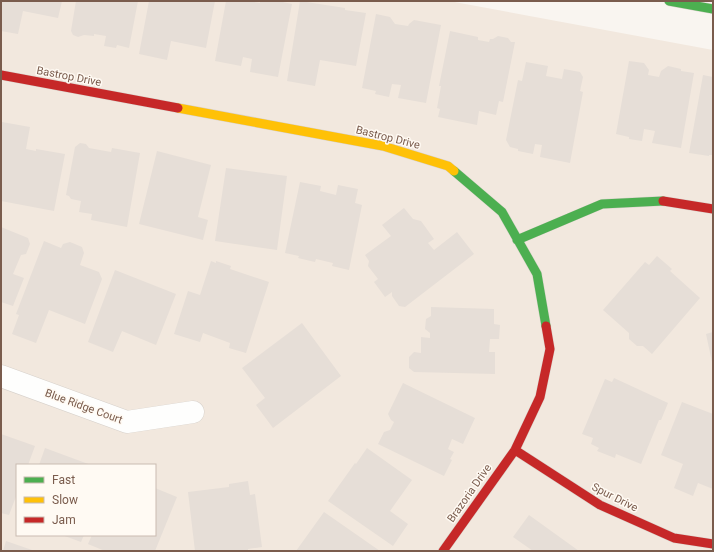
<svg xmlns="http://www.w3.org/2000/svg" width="714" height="552" viewBox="0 0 714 552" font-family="Roboto,sans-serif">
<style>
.residential{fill:#f2e8de;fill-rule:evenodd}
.building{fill:#e6ded7}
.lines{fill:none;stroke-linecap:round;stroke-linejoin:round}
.street-casing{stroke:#d7d1cb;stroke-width:23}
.fast-casing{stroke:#d9d2cb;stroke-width:10}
.slow-casing{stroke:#d9d2cb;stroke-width:10}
.jam-casing{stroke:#d9d2cb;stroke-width:10}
.street{stroke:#fefefd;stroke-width:22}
.fast{stroke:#4caf50;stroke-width:9}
.slow{stroke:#ffc107;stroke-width:9}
.jam{stroke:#c62828;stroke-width:9}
.labels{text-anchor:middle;stroke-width:3;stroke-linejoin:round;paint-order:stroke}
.street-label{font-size:11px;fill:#7a5c4d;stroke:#fffaf3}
</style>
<rect width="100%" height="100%" fill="#f9f5f0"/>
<path class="residential" d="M 1,1 L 449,1 L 713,50 L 713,551 L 1,551 ZM 17,465 L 155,465 L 155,535 L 17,535 Z"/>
<path class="building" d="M 1,1 L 62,1 L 58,18 L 23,11 L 18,34 L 1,31 Z
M 76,1 L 138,1 L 129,48 L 117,45 L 116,48 L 104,46 L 106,36 L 94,34 L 94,36 L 84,35 L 78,37 L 73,35 L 71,31 Z
M 149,1 L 215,1 L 206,48 L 171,41 L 167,60 L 139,54 Z
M 226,1 L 249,1 L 260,3 L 260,1 L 278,1 L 292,4 L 278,77 L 250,72 L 252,59 L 243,57 L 241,66 L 215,61 Z
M 300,1 L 345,8 L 345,10 L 366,13 L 356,66 L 320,60 L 315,86 L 287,81 Z
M 376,14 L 390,17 L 395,24 L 408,26 L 409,24 L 414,20 L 441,25 L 426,103 L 398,98 L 401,85 L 392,84 L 389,97 L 375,94 L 376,91 L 362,88 Z
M 450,31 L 478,37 L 478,40 L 489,42 L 490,39 L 493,39 L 498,36 L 508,38 L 511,42 L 515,42 L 503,102 L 499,101 L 496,115 L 479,111 L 477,125 L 438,117 L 440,109 L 437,108 L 441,86 L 439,86 Z
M 629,61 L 644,63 L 649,70 L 648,75 L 659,77 L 661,71 L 668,66 L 681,69 L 681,71 L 694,73 L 681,148 L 652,143 L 655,131 L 644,129 L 642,141 L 629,139 L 629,137 L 616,134 Z
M 526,62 L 548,66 L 546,76 L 562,79 L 564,69 L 580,72 L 583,77 L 580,91 L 583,92 L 570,163 L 540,157 L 542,145 L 535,144 L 533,154 L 518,151 L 518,149 L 510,147 L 506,140 L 518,80 L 522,81 Z
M 703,75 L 713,77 L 713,155 L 709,155 L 709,156 L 689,153 Z
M 2,122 L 30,127 L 26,149 L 36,151 L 36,149 L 65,154 L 54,211 L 1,201 Z
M 80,143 L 86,144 L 89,148 L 111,152 L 112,148 L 140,153 L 127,227 L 91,220 L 92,214 L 79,212 L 81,201 L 71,199 L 69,196 L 66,195 L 75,147 Z
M 157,151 L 211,165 L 198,217 L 208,220 L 203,240 L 139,224 Z
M 226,168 L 287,176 L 277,250 L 215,241 Z
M 300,182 L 321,186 L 320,191 L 336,195 L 338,185 L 358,189 L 355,203 L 362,205 L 349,270 L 332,266 L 333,263 L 316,259 L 315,262 L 298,258 L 299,256 L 285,253 Z
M 404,208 L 413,219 L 421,221 L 434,239 L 428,243 L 434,250 L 457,232 L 474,254 L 405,307 L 399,306 L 392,296 L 392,292 L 385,297 L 374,282 L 378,279 L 368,266 L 369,261 L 365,255 L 391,236 L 382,225 Z
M 1,227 L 28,238 L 30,244 L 26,254 L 21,255 L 13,274 L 24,278 L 13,306 L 1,302 Z
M 44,241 L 61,248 L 63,244 L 70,242 L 82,247 L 84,253 L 80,265 L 99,272 L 102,279 L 85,324 L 49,310 L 36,343 L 12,334 L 19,315 L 16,314 Z
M 657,256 L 672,269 L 670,271 L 700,298 L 652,354 L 643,346 L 637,346 L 629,339 L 629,333 L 603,310 L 645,262 L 649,265 Z
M 211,261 L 216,263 L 216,261 L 231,266 L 230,269 L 269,282 L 246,353 L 229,348 L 230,343 L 203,333 L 200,342 L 174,334 L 188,291 L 200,295 Z
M 115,270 L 176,294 L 156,345 L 122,331 L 113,352 L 88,342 Z
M 431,307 L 494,309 L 494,324 L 500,325 L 499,339 L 490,339 L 489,352 L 495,352 L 495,374 L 414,372 L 409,368 L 409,357 L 414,352 L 421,353 L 421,337 L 430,338 L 430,333 L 425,329 L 426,319 L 431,316 Z
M 302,323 L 341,376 L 273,428 L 256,405 L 265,398 L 242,368 Z
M 713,332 L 713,362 L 712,362 L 706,334 Z
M 614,378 L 668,403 L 661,420 L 659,420 L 641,464 L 616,454 L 615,458 L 597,451 L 599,448 L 591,444 L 593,438 L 582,434 L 605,379 L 612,382 Z
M 403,383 L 475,418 L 463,444 L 452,439 L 448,449 L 454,452 L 450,459 L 452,460 L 444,476 L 378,444 L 384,432 L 390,430 L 394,422 L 391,420 L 388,414 Z
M 682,402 L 713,414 L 713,489 L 698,483 L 693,496 L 674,488 L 683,464 L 661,455 Z
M 1,434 L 35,446 L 28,465 L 17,465 L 17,494 L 9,515 L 1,513 Z
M 45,448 L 91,465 L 39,465 Z
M 367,448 L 412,480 L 390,511 L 408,524 L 393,546 L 328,501 L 355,463 L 356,464 Z
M 248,481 L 250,495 L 255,494 L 262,547 L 248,549 L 248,551 L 195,551 L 188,492 L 229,487 L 229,484 Z
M 155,488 L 177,497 L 155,551 L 105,551 L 88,544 L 92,535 L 155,535 Z
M 324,512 L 380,551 L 296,551 Z
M 529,515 L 579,551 L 533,551 L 513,537 Z
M 62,535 L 84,535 L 81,542 Z
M 6,541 L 32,550 L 36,550 L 40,551 L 3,551 Z"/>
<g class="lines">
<defs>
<path id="street" d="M 1,376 L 127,422 L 193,412"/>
<path id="fast" d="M 669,1 L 713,9
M 454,171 L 502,212 L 537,274 L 546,326
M 517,240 L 602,204 L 663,201"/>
<path id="slow" d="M 178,108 L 383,146 L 448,166 L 454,171"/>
<path id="jam" d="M 1,75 L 178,108
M 663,201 L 713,209
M 515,450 L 600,505 L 674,538 L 713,544
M 443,551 L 515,450 L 540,397 L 550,349 L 546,326"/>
</defs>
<use href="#street" class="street-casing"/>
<use href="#fast" class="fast-casing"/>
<use href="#slow" class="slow-casing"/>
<use href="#jam" class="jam-casing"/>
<use href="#street" class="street"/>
<use href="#fast" class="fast"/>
<use href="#slow" class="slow"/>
<use href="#jam" class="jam"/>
</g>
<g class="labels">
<g class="street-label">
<text transform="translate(69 76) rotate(11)" y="4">Bastrop Drive</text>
<text transform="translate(388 137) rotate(14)" y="4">Bastrop Drive</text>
<text transform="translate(84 406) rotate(20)" y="4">Blue Ridge Court</text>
<text transform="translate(469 493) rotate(-55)" y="4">Brazoria Drive</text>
<text transform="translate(615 497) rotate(27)" y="4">Spur Drive</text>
</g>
</g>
<rect width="714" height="552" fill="none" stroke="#7a5c4d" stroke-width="4"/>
<rect x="16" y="464" width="140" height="72" fill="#fffaf3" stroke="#cabbb1"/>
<rect x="24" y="477" width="20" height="6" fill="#4caf50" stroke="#cabbb1"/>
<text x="52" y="484" font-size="12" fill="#7a5c4d">Fast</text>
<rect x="24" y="497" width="20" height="6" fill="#ffc107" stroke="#cabbb1"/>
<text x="52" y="504" font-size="12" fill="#7a5c4d">Slow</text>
<rect x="24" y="517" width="20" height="6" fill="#c62828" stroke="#cabbb1"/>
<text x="52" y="524" font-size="12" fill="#7a5c4d">Jam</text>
</svg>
